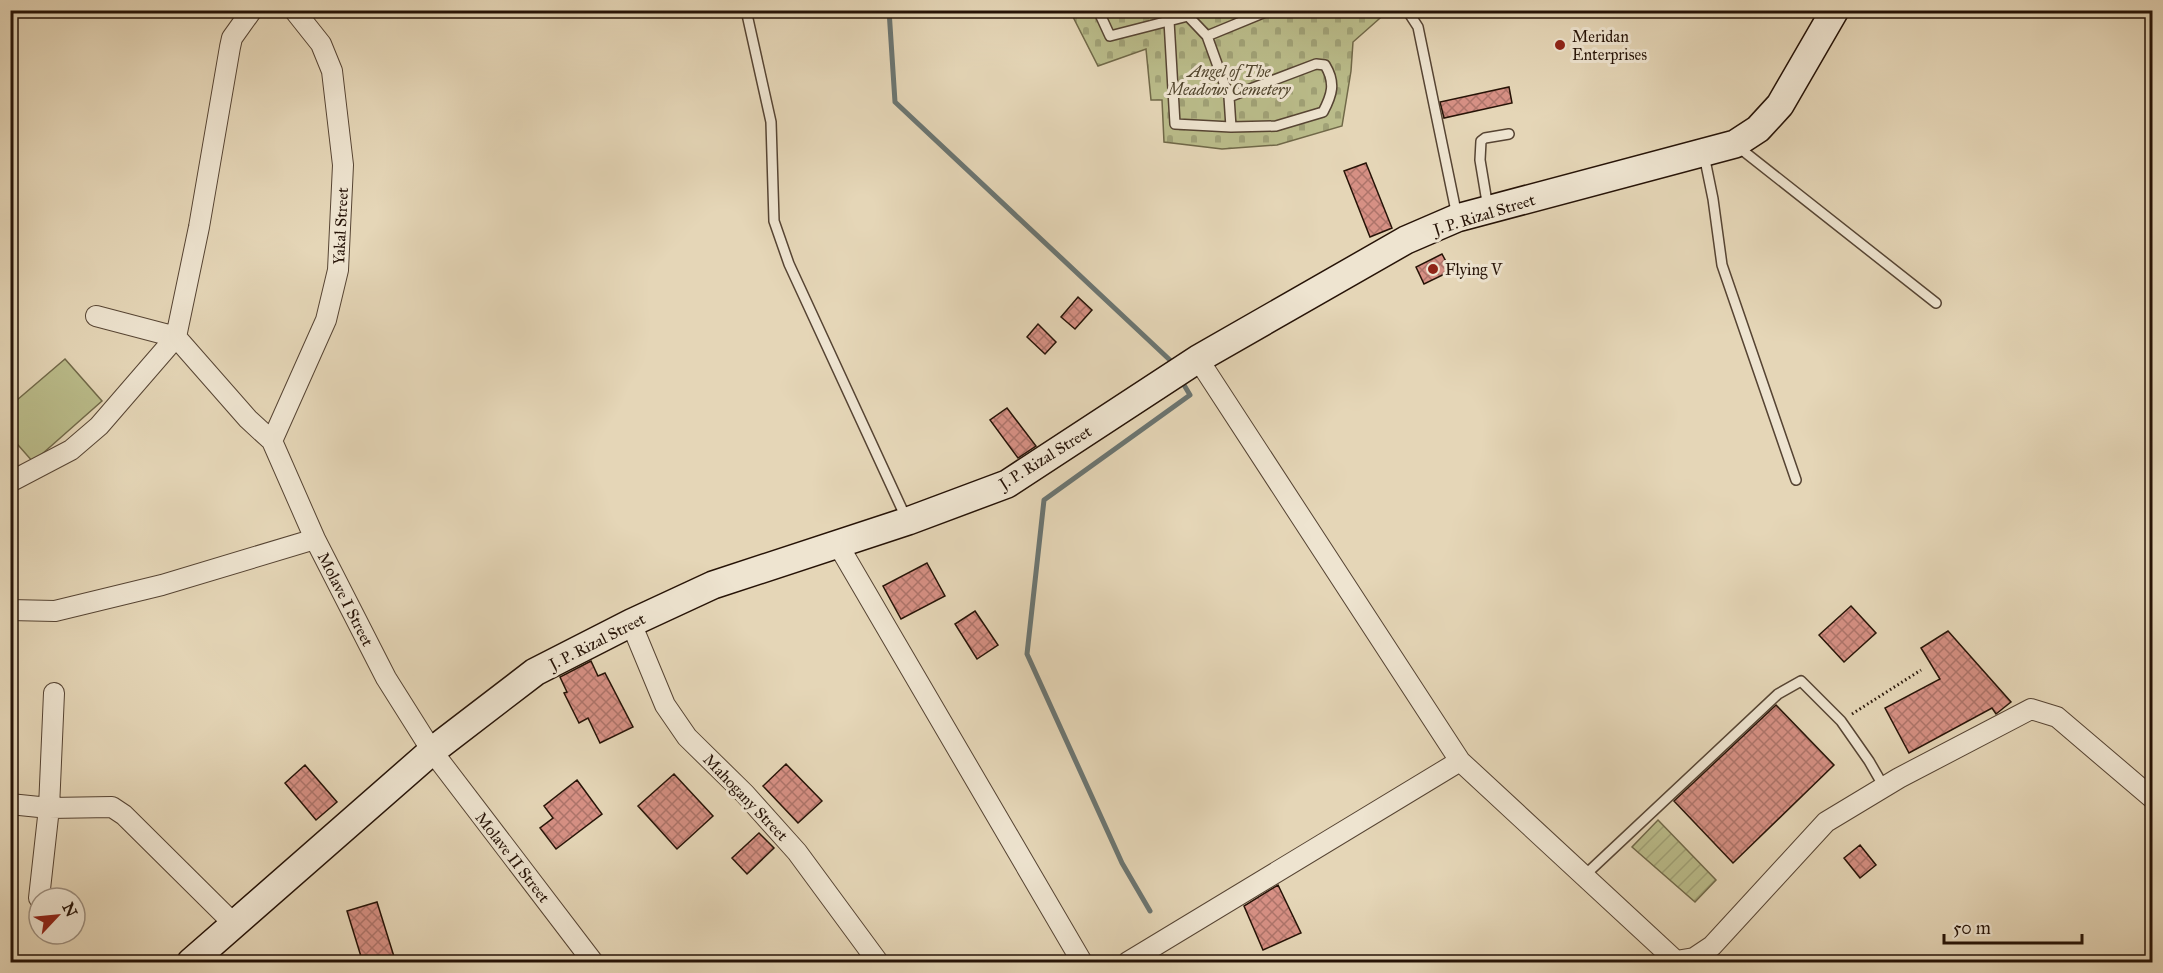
<svg xmlns="http://www.w3.org/2000/svg" width="2163" height="973" viewBox="0 0 2163 973" font-family="'IM FELL Great Primer',serif">
<style>
.cemetery{fill:url(#cemetery-stones);stroke:#706848;stroke-width:1.5}
.garden{fill:url(#garden-furrows);stroke:#706848;stroke-width:1.5}
.pitch{fill:#babc8a;stroke:#706848;stroke-width:1.5}
.lines{fill:none;stroke-linecap:round;stroke-linejoin:round}
.stream{stroke:#6b7571;stroke-width:5}
.building{fill:url(#building-cross-hatch);stroke:#261307;stroke-width:1.5}
.lane-casing{stroke:#564433;stroke-width:12}
.street-casing{stroke:#564433;stroke-width:22}
.secondary-casing{stroke:#261307;stroke-width:30}
.path{stroke:#261307;stroke-width:3;stroke-dasharray:1.5 3;stroke-linecap:butt}
.lane{stroke:#eee4d0;stroke-width:9}
.street{stroke:#eee4d0;stroke-width:20}
.secondary{stroke:#eee4d0;stroke-width:27}
.poi-dot{fill:#8f2418;stroke:#eee4d0;stroke-width:2}
.labels{text-anchor:middle;stroke-width:6;stroke-linejoin:round;paint-order:stroke}
.poi-label{font-size:16px;fill:#261307;stroke:#eee4d0;text-anchor:start}
.park-label{font-size:16px;font-style:italic;fill:#52462e;stroke:#eee4d0}
.street-label{font-size:16px;fill:#261307;stroke:#eee4d0}
</style>
<defs>
<pattern id="cemetery-stones" width="16" height="16" patternUnits="userSpaceOnUse" patternTransform="scale(1.5)"><rect width="16" height="16" fill="#babc8a"/><path d="M2 7V4a2 2 0 0 1 4 0v3zM10 15v-3a2 2 0 0 1 4 0v3z" fill="#a0a176"/></pattern>
<pattern id="garden-furrows" width="10" height="10" patternUnits="userSpaceOnUse" patternTransform="scale(1.5)"><rect width="10" height="10" fill="#babc8a"/><path d="M-1 1l2-2M0 10L10 0M9 11l2-2" fill="none" stroke="#a0a176"/></pattern>
<pattern id="building-cross-hatch" width="8" height="8" patternUnits="userSpaceOnUse" patternTransform="scale(1.5)"><rect width="8" height="8" fill="#d69084"/><path d="M0 0l8 8M0 8l8-8" fill="none" stroke="#ad746a"/></pattern>
</defs>
<rect width="100%" height="100%" fill="#e5d6b7"/>
<filter id="stains"><feTurbulence type="fractalNoise" baseFrequency=".00333" numOctaves="4"/><feColorMatrix values="0 0 0 0 .2 0 0 0 0 .09 0 0 0 0 .02 0 0 0 .5 -.17"/></filter>
<radialGradient id="worn" r=".72"><stop offset=".6" stop-color="#630" stop-opacity="0"/><stop offset="1" stop-color="#630" stop-opacity=".3"/></radialGradient>
<path class="cemetery" d="M 1070,11 L 1388,11 L 1353,42 L 1351,71 L 1342,126 L 1277,145 L 1222,149 L 1164,142 L 1162,100 L 1151,100 L 1146,49 L 1098,66 Z"/>
<path class="garden" d="M 1658,820 L 1716,880 L 1695,902 L 1632,847 Z"/>
<path class="pitch" d="M 65,359 L 102,401 L 33,462 L 11,437 L 10,406 Z"/>
<g class="lines">
<path class="stream" d="M 889,10 L 895,102 L 1172,362
M 1150,911 L 1122,863 L 1027,654 L 1044,500 L 1190,395 L 1184,385"/>
</g>
<path class="building" d="M 1509,87 L 1512,103 L 1444,118 L 1440,102 Z
M 1366,163 L 1392,228 L 1370,237 L 1344,171 Z
M 1442,254 L 1451,271 L 1424,284 L 1416,267 Z
M 1078,297 L 1092,310 L 1075,329 L 1061,317 Z
M 1038,324 L 1056,342 L 1045,354 L 1027,337 Z
M 1007,408 L 1036,446 L 1018,458 L 990,420 Z
M 927,563 L 945,596 L 901,619 L 883,586 Z
M 1851,606 L 1876,633 L 1844,662 L 1819,635 Z
M 975,611 L 998,645 L 977,659 L 955,624 Z
M 1948,631 L 2011,702 L 1996,714 L 1992,708 L 1909,753 L 1885,708 L 1940,679 L 1921,648 Z
M 591,661 L 598,676 L 605,673 L 633,727 L 600,743 L 588,718 L 579,723 L 564,693 L 567,692 L 560,677 Z
M 1776,705 L 1834,765 L 1733,863 L 1674,801 Z
M 786,764 L 822,801 L 798,823 L 763,786 Z
M 305,765 L 337,802 L 316,820 L 285,783 Z
M 674,774 L 713,816 L 677,849 L 638,806 Z
M 577,780 L 602,814 L 556,849 L 540,828 L 553,818 L 544,806 Z
M 759,833 L 774,848 L 747,874 L 732,858 Z
M 1860,845 L 1876,865 L 1860,878 L 1844,858 Z
M 1278,885 L 1301,933 L 1263,950 L 1244,906 Z
M 377,902 L 396,963 L 363,963 L 347,911 Z"/>
<g class="lines">
<defs>
<path id="lane" d="M 746,10 L 771,122 L 774,221 L 789,264 L 907,520
M 1098,10 L 1110,36 L 1188,16 L 1190,13
M 1187,10 L 1188,16 L 1207,36 L 1229,97 L 1231,127
M 1407,10 L 1418,27 L 1457,216
M 1169,21 L 1175,124 L 1231,127 L 1276,126 L 1323,112 C 1332,95 1336,83 1325,65 L 1316,64 L 1229,97
M 1207,36 L 1270,10
M 1737,146 L 1936,303
M 1704,155 L 1713,199 L 1722,265 L 1796,480
M 1488,208 L 1480,160 L 1481,141 L 1485,138 L 1509,134
M 1584,876 L 1778,694 L 1801,681 L 1841,721 L 1869,761 L 1884,787"/>
<path id="street" d="M 96,316 L 176,337 L 248,419 L 272,441 L 315,539 L 386,678 L 432,751 L 593,962
M 1198,359 L 1460,761 L 1676,961 L 1694,958 L 1712,946 L 1826,822 L 1899,778 L 2031,709 L 2057,717 L 2152,798
M 272,441 L 326,320 L 338,270 L 343,165 L 332,71 L 321,44 L 294,10
M 10,482 L 71,450 L 99,426 L 176,337 L 199,227 L 230,47 L 232,38 L 252,10
M 837,543 L 1082,962
M 10,610 L 55,611 L 162,585 L 315,539
M 631,623 L 665,705 L 687,737 L 745,794 L 797,852 L 878,962
M 10,804 L 49,808 L 112,807 L 124,815 L 234,924
M 39,898 L 49,808 L 54,693
M 1128,962 L 1460,761"/>
<path id="secondary" d="M 191,962 L 432,751 L 535,672 L 631,623 L 713,585 L 908,521 L 1007,484 L 1198,359 L 1406,240 L 1457,218 L 1735,144 L 1758,129 L 1780,105 L 1835,10"/>
</defs>
<use href="#lane" class="lane-casing"/>
<use href="#street" class="street-casing"/>
<use href="#secondary" class="secondary-casing"/>
<path class="path" d="M 1852,714 L 1921,670"/>
<use href="#lane" class="lane"/>
<use href="#street" class="street"/>
<use href="#secondary" class="secondary"/>
</g>
<g class="poi-dot">
<circle cx="1560" cy="45" r="6"/>
<circle cx="1433" cy="269" r="6"/>
</g>
<g class="labels">
<g class="poi-label">
<text x="1572" y="42">Meridan<tspan x="1572" dy="18">Enterprises</tspan></text>
<text x="1445" y="275">Flying V</text>
</g>
<g class="park-label">
<text x="1229" y="77">Angel of The<tspan x="1229" dy="18">Meadows Cemetery</tspan></text>
</g>
<g class="street-label">
<text transform="translate(1484 214) rotate(-17)" y="6">J. P. Rizal Street</text>
<text transform="translate(340 226) rotate(-87)" y="6">Yakal Street</text>
<text transform="translate(1045 457) rotate(-32)" y="6">J. P. Rizal Street</text>
<text transform="translate(346 599) rotate(63)" y="6">Molave I Street</text>
<text transform="translate(597 641) rotate(-27)" y="6">J. P. Rizal Street</text>
<text transform="translate(746 797) rotate(46)" y="6">Mahogany Street</text>
<text transform="translate(513 857) rotate(52)" y="6">Molave II Street</text>
</g>
</g>
<rect width="2163" height="973" fill="none" stroke="#e5d6b7" stroke-width="36"/>
<rect x="12" y="12" width="2139" height="949" fill="none" stroke="#261307" stroke-width="3"/>
<rect x="18" y="18" width="2127" height="937" fill="none" stroke="#261307" stroke-width="1.5"/>
<g transform="translate(57 916) rotate(64)"><circle r="28" fill="#eee4d0" stroke="#9e9080" stroke-width="1.5"/>
<path d="M0-4.5L10 22L0 15L-10 22Z" fill="#8f2418"/>
<text y="-9" font-size="16" font-weight="bold" text-anchor="middle" fill="#261307">N</text>
</g>
<path d="M1944 934v9h138v-9" fill="none" stroke="#261307" stroke-width="3"/>
<text x="1953" y="934" font-size="18" fill="#261307" stroke="#eee4d0" stroke-width="4.5" paint-order="stroke">50 m</text>
<rect width="100%" height="100%" filter="url(#stains)"/>
<rect width="100%" height="100%" fill="url(#worn)"/>
</svg>
